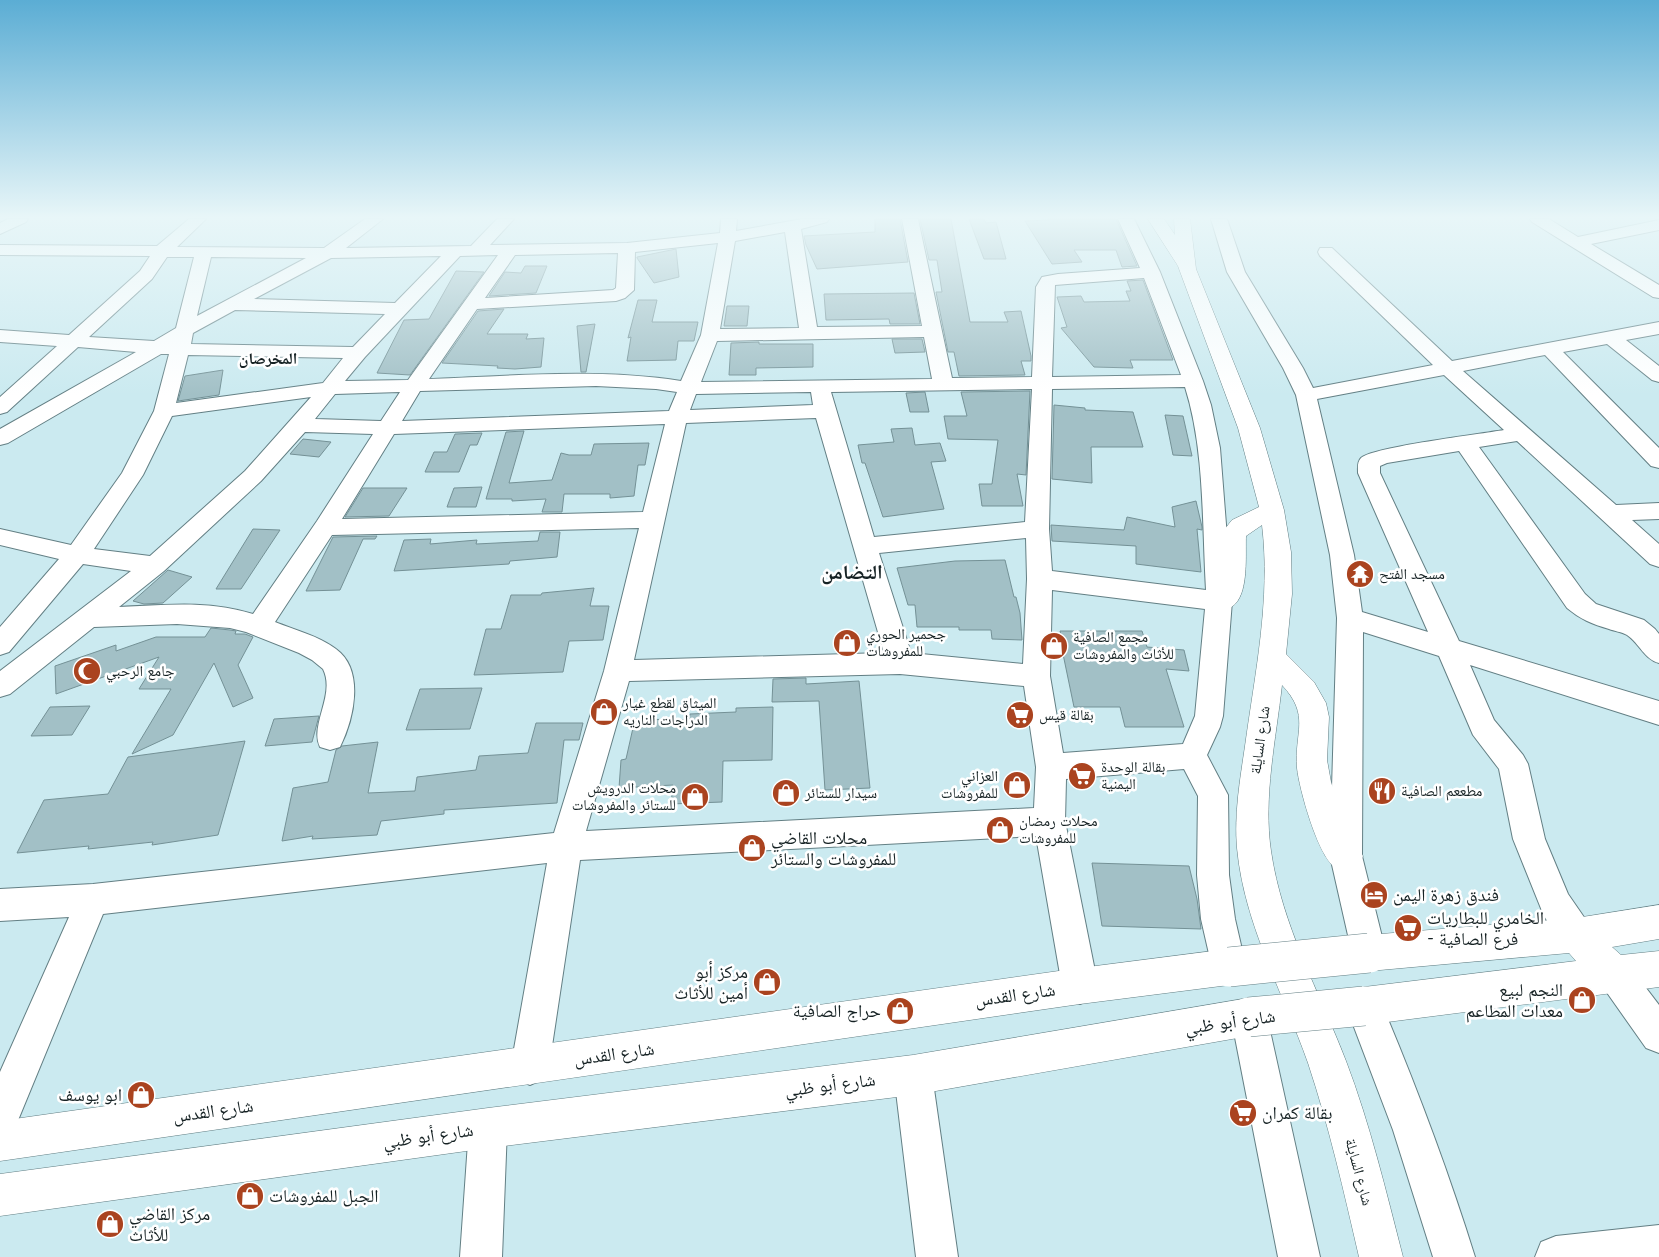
<svg xmlns="http://www.w3.org/2000/svg" width="1659" height="1257" viewBox="0 0 1659 1257" font-family="Quicksand,'Noto Naskh Arabic',sans-serif">
<style>
.building{fill:#a2c0c6;stroke:#749196}
.lines{fill:none;stroke-linecap:round;stroke-linejoin:round}
.minor-casing{stroke:#637f84;stroke-width:2}
.major-casing{stroke:#637f84;stroke-width:1}
.minor{fill:#fff;fill-rule:evenodd}
.major{fill:#fff;fill-rule:evenodd}
.major-bridge-casing{stroke:#637f84;stroke-width:40;stroke-linecap:butt}
.major-bridge{stroke:#fff;stroke-width:39}
.labels{text-anchor:middle;stroke-width:5;stroke-linejoin:round;paint-order:stroke}
.poi-label{font-size:15px;fill:#162224;stroke:#fff;text-anchor:start}
.street-label{font-size:15px;fill:#162224;stroke:#fff}
.far-district-label{font-size:16px;font-weight:bold;fill:#162224;stroke:#fff}
.near-poi-label{font-size:18px;fill:#162224;stroke:#fff;text-anchor:start}
.near-street-label{font-size:18px;fill:#162224;stroke:#fff}
.district-label{font-size:20px;font-weight:bold;fill:#162224;stroke:#fff}
</style>
<rect width="100%" height="100%" fill="#cbeaf0"/>
<path class="building" d="M 875,219 L 900,219 L 908,262 L 817,269 L 806,245 L 804,236 L 875,232 Z
M 920,219 L 951,219 L 970,322 L 1008,322 L 1004,312 L 1021,311 L 1031,356 L 1031,361 L 1021,361 L 1025,375 L 959,376 L 954,352 L 948,352 L 936,292 L 942,292 L 937,260 L 929,260 Z
M 969,219 L 984,219 L 986,223 L 996,222 L 1006,259 L 984,259 Z
M 1048,219 L 1116,219 L 1137,266 L 1122,267 L 1116,250 L 1074,250 L 1082,262 L 1052,264 L 1025,221 L 1049,220 Z
M 676,249 L 679,277 L 654,283 L 637,258 L 637,257 Z
M 525,266 L 547,266 L 536,293 L 489,296 L 505,272 L 521,273 Z
M 456,271 L 484,272 L 410,375 L 377,373 L 404,320 L 429,319 Z
M 1143,280 L 1173,360 L 1130,360 L 1133,368 L 1094,367 L 1061,328 L 1067,327 L 1057,297 L 1081,296 L 1084,302 L 1130,301 L 1126,291 L 1131,291 L 1127,281 Z
M 914,293 L 920,324 L 890,324 L 889,319 L 826,320 L 824,294 Z
M 638,300 L 657,300 L 652,322 L 698,322 L 694,341 L 678,341 L 676,360 L 627,361 L 631,337 L 628,338 Z
M 727,306 L 749,306 L 747,326 L 724,326 Z
M 504,309 L 487,334 L 528,334 L 526,339 L 544,338 L 541,367 L 515,369 L 497,368 L 498,366 L 442,363 L 478,311 Z
M 595,324 L 586,372 L 581,372 L 577,326 Z
M 892,339 L 922,339 L 925,352 L 895,353 Z
M 759,342 L 759,344 L 813,344 L 813,367 L 756,368 L 756,375 L 729,375 L 731,343 Z
M 223,370 L 219,395 L 178,401 L 185,376 Z
M 1030,391 L 1026,475 L 1017,474 L 1023,506 L 982,506 L 979,484 L 992,484 L 998,440 L 948,439 L 944,416 L 967,416 L 961,392 Z
M 925,392 L 929,412 L 910,412 L 906,393 Z
M 1054,405 L 1085,408 L 1085,410 L 1133,412 L 1143,447 L 1091,447 L 1092,483 L 1052,479 Z
M 1165,415 L 1183,416 L 1192,456 L 1173,455 Z
M 912,428 L 915,445 L 940,443 L 946,461 L 931,462 L 944,509 L 883,517 L 865,463 L 862,463 L 858,445 L 894,442 L 891,429 Z
M 524,431 L 509,483 L 552,480 L 561,453 L 569,455 L 591,455 L 594,444 L 649,443 L 645,465 L 638,465 L 634,496 L 610,498 L 610,494 L 564,494 L 562,512 L 542,512 L 546,499 L 512,501 L 512,499 L 486,499 L 506,432 Z
M 482,433 L 477,445 L 470,445 L 459,472 L 425,472 L 434,452 L 447,452 L 455,434 Z
M 303,439 L 331,442 L 319,457 L 290,454 Z
M 482,487 L 476,507 L 447,507 L 454,488 Z
M 363,488 L 407,488 L 389,516 L 345,517 Z
M 1196,501 L 1202,527 L 1202,530 L 1197,529 L 1201,572 L 1136,564 L 1136,546 L 1052,541 L 1051,525 L 1124,530 L 1127,517 L 1175,527 L 1172,507 Z
M 253,529 L 280,530 L 241,589 L 216,589 Z
M 540,532 L 560,532 L 557,557 L 510,561 L 509,564 L 394,571 L 404,540 L 431,539 L 430,544 L 477,540 L 476,544 L 538,541 Z
M 377,536 L 375,539 L 363,539 L 340,590 L 306,591 L 333,537 Z
M 1005,560 L 1014,597 L 1016,597 L 1020,613 L 1022,640 L 992,639 L 991,630 L 959,630 L 959,627 L 917,627 L 915,605 L 908,605 L 897,568 L 955,561 Z
M 168,570 L 192,577 L 163,603 L 144,604 L 133,601 Z
M 594,588 L 590,606 L 609,606 L 603,640 L 569,641 L 563,672 L 474,675 L 486,629 L 501,629 L 511,595 L 541,595 L 542,593 Z
M 211,628 L 230,630 L 236,631 L 235,634 L 245,634 L 253,637 L 238,665 L 253,698 L 233,707 L 214,663 L 173,735 L 132,754 L 171,689 L 139,689 L 159,657 L 56,694 L 55,666 L 116,645 L 116,651 L 156,637 L 205,637 Z
M 1060,631 L 1142,631 L 1147,647 L 1184,650 L 1189,671 L 1166,669 L 1184,727 L 1125,727 L 1120,707 L 1074,707 L 1063,654 L 1065,654 Z
M 806,678 L 806,684 L 859,681 L 870,788 L 825,790 L 819,701 L 772,702 L 773,679 Z
M 482,688 L 470,729 L 406,730 L 420,689 Z
M 90,706 L 72,735 L 31,736 L 50,707 Z
M 773,707 L 772,760 L 723,761 L 722,802 L 671,804 L 673,785 L 619,788 L 621,760 L 626,759 L 635,719 L 689,720 L 690,714 L 736,712 L 736,708 Z
M 319,716 L 312,742 L 265,746 L 274,719 Z
M 536,723 L 583,723 L 579,740 L 564,740 L 557,803 L 444,810 L 444,814 L 381,821 L 377,835 L 312,839 L 313,836 L 282,841 L 293,788 L 328,782 L 336,750 L 342,746 L 378,742 L 368,793 L 415,791 L 417,777 L 476,770 L 479,756 L 528,753 Z
M 245,741 L 218,835 L 152,845 L 153,842 L 88,849 L 89,846 L 17,853 L 44,800 L 108,794 L 128,757 Z
M 1092,863 L 1189,866 L 1197,899 L 1201,929 L 1102,926 Z"/>
<g class="lines">
<defs>
<path id="minor" d="M 8,219 L 28,219 L 26,222 L 0,234 L 0,223 Z
M 189,219 L 206,219 L 177,247 L 324,248 L 365,219 L 383,219 L 346,248 L 471,246 L 497,219 L 514,219 L 490,245 L 627,243 L 720,233 L 721,219 L 737,219 L 736,231 L 802,219 L 829,219 L 827,222 L 801,229 L 817,327 L 922,326 L 902,219 L 918,219 L 952,378 L 1032,377 L 1036,287 L 1042,277 L 1058,274 L 1140,268 L 1118,219 L 1134,219 L 1160,272 L 1203,381 L 1211,405 L 1220,448 L 1232,601 L 1223,716 L 1220,727 L 1207,755 L 1228,795 L 1229,875 L 1235,919 L 1246,967 L 1241,979 L 1229,984 L 1217,979 L 1212,967 L 1201,919 L 1197,875 L 1198,796 L 1184,769 L 1066,779 L 1065,821 L 1098,986 L 1092,998 L 1080,1004 L 1068,998 L 1062,986 L 1036,836 L 580,860 L 549,1066 L 543,1079 L 530,1085 L 517,1079 L 511,1066 L 547,863 L 103,914 L 14,1130 L 0,1135 L 0,1072 L 69,917 L 0,921 L 0,889 L 93,884 L 554,833 L 604,671 L 639,528 L 332,535 L 275,622 C 295,630 319,636 336,649 C 365,670 354,719 340,747 L 330,750 L 320,747 C 309,725 336,695 323,669 L 312,660 L 299,653 L 246,632 L 230,628 L 177,624 L 94,627 L 10,694 L 0,697 L 0,671 L 131,571 L 83,564 L 9,652 L 0,655 L 0,627 L 59,559 L 0,545 L 0,529 L 71,545 L 122,473 L 154,411 L 169,354 L 161,354 L 8,443 L 0,445 L 0,429 L 136,352 L 78,347 L 7,412 L 0,414 L 0,397 L 57,346 L 0,342 L 0,330 L 69,335 L 140,271 L 150,256 L 0,255 L 0,245 L 157,246 ZM 785,232 L 799,328 L 720,329 L 735,241 ZM 718,243 L 701,335 L 681,381 C 598,368 512,376 429,379 L 477,309 L 616,301 L 625,298 L 634,290 L 635,252 ZM 618,253 L 616,288 L 613,290 L 485,298 L 515,255 ZM 498,255 L 408,380 L 345,381 L 365,357 L 460,256 ZM 441,256 L 395,303 L 254,299 L 331,258 ZM 167,257 L 194,257 L 176,328 L 154,341 L 89,337 L 152,279 ZM 211,257 L 306,258 L 197,316 ZM 1144,278 L 1181,375 L 1052,377 L 1055,285 ZM 235,310 L 385,314 L 353,347 L 191,344 L 193,333 ZM 924,337 L 932,379 L 701,382 L 717,341 ZM 188,355 L 343,358 L 323,383 L 176,403 ZM 596,386 L 656,389 L 677,392 L 669,411 L 402,421 L 420,391 ZM 1185,387 C 1205,450 1202,524 1206,590 L 1052,571 L 1049,529 L 1052,389 ZM 1032,389 L 1025,522 L 874,537 L 831,392 ZM 400,392 L 381,421 L 315,419 L 335,394 ZM 811,392 L 813,405 L 690,410 L 696,394 ZM 311,397 L 245,471 L 150,556 L 94,549 L 143,475 L 172,416 ZM 816,418 L 884,653 L 634,660 L 686,423 ZM 665,424 L 643,512 L 342,519 L 394,434 ZM 305,432 L 373,434 L 317,521 L 253,614 C 209,600 164,605 119,607 L 164,571 L 261,481 ZM 1026,538 L 1027,579 L 1023,664 L 911,653 L 879,553 ZM 1052,590 L 1205,609 L 1195,716 L 1183,744 L 1063,753 L 1050,676 ZM 900,674 L 1024,686 L 1036,767 L 1034,808 L 586,831 L 629,681 Z
M 1211,219 L 1227,219 L 1245,272 L 1303,368 L 1313,388 L 1433,365 L 1320,256 L 1318,252 L 1320,248 L 1332,248 L 1452,361 L 1659,322 L 1659,334 L 1626,340 L 1659,366 L 1659,382 L 1652,380 L 1607,344 L 1563,352 L 1659,448 L 1659,468 L 1651,466 L 1545,355 L 1463,371 L 1616,505 L 1659,503 L 1659,519 L 1632,520 L 1659,544 L 1659,567 L 1650,564 L 1517,441 L 1479,447 L 1585,594 L 1596,604 L 1644,620 L 1655,629 L 1659,634 L 1659,663 C 1644,659 1640,644 1627,635 C 1622,632 1614,631 1609,629 C 1592,624 1580,619 1567,608 L 1459,451 L 1387,463 L 1380,466 L 1380,473 L 1459,641 L 1659,701 L 1659,725 L 1470,665 L 1494,720 L 1523,755 L 1528,764 L 1545,839 L 1568,894 L 1588,923 L 1593,935 L 1588,947 L 1576,952 L 1564,947 L 1544,916 L 1513,839 L 1499,769 L 1473,735 L 1439,656 L 1363,632 L 1362,856 L 1386,953 L 1381,965 L 1369,970 L 1357,965 L 1352,953 L 1330,856 L 1337,618 L 1330,555 L 1296,395 L 1283,368 L 1227,272 ZM 1444,375 L 1504,430 C 1481,434 1373,447 1361,458 C 1357,462 1358,468 1358,473 L 1428,632 L 1362,612 L 1354,555 L 1317,399 Z
M 1530,219 L 1549,219 L 1578,237 L 1659,220 L 1659,230 L 1591,244 L 1659,285 L 1659,298 L 1653,297 L 1532,222 Z
M 1615,958 L 1627,963 L 1659,1005 L 1659,1053 L 1646,1048 L 1603,987 L 1598,975 L 1603,963 Z
M 1364,988 L 1377,993 C 1414,1080 1447,1167 1475,1257 L 1433,1257 L 1393,1130 L 1346,1006 L 1351,993 Z
M 1249,999 L 1262,1004 L 1267,1017 L 1320,1257 L 1278,1257 L 1231,1017 L 1236,1004 Z
M 913,1056 L 926,1062 L 932,1075 L 958,1257 L 916,1257 L 894,1075 L 900,1062 Z
M 488,1109 L 502,1114 L 507,1128 L 502,1257 L 460,1257 L 469,1128 L 474,1114 Z
M 1659,1225 L 1659,1257 L 1535,1257 L 1541,1242 L 1556,1236 Z"/>
<path id="major" d="M 1148,219 L 1164,219 L 1175,235 L 1174,219 L 1190,219 L 1196,269 L 1260,428 L 1284,510 L 1291,552 L 1292,594 L 1286,654 L 1314,682 L 1326,703 L 1329,717 L 1327,760 L 1331,782 L 1344,824 L 1363,856 L 1358,867 L 1346,871 C 1343,870 1338,869 1335,867 C 1318,857 1299,788 1297,768 C 1294,732 1311,716 1282,685 C 1276,739 1263,797 1271,851 C 1282,926 1319,991 1346,1061 C 1370,1124 1386,1191 1403,1257 L 1359,1257 C 1344,1192 1329,1126 1308,1063 C 1283,992 1244,924 1237,848 C 1234,814 1240,780 1245,746 C 1255,673 1271,599 1262,525 L 1246,536 C 1245,561 1252,621 1210,608 L 1206,601 L 1219,585 L 1220,535 L 1232,520 L 1259,507 L 1238,428 L 1178,266 Z
M 1659,905 L 1659,939 L 1612,947 L 1621,955 L 1659,951 L 1659,987 L 1364,1025 L 1351,1019 L 1345,1006 L 1351,993 L 1364,987 L 1576,961 L 1569,953 L 1369,971 L 1356,966 L 1351,953 L 1356,940 L 1369,935 L 1576,918 Z
M 1229,949 L 1242,954 L 1247,967 L 1242,980 L 1229,985 L 1080,1004 L 0,1161 L 0,1121 L 1080,968 Z
M 1249,998 L 1262,1004 L 1268,1017 L 1262,1030 L 1249,1036 L 913,1095 L 488,1148 L 0,1216 L 0,1174 L 488,1108 L 913,1055 Z"/>
</defs>
<use href="#minor" class="minor-casing"/>
<use href="#major" class="major-casing"/>
<use href="#minor" class="minor"/>
<use href="#major" class="major"/>
<defs>
<path id="major-bridge" d="M 1229,967 L 1369,953
M 1249,1017 L 1364,1006"/>
</defs>
<use href="#major-bridge" class="major-bridge-casing"/>
<use href="#major-bridge" class="major-bridge"/>
</g>
<linearGradient id="sky" x2="0" y2="1"><stop stop-color="#5badd4"/><stop offset="0.55" stop-color="#e8f6f8"/><stop offset="1" stop-color="#e8f6f8" stop-opacity="0"/></linearGradient>
<rect width="1659" height="395" fill="url(#sky)"/>
<defs>
<symbol id="temple-disc" viewBox="-11 -11 22 22"><circle r="9.5" fill="#aa431f" stroke="#fff"/><path d="M0-6L5-2H3V0L6.5 2.5H4V6H1.5V3h-3V6H-4V2.5H-6.5L-3 0V-2H-5Z" fill="#fff"/></symbol>
<symbol id="shop-disc" viewBox="-11 -11 22 22"><circle r="9.5" fill="#aa431f" stroke="#fff"/><path d="M-5-2.5h2.3a2.7 3.5 0 0 1 5.4 0H5L5.5 6h-11ZM-1.5-2.5h3a1.5 2.3 0 0 0-3 0Z" fill="#fff"/></symbol>
<symbol id="mosque-disc" viewBox="-11 -11 22 22"><circle r="9.5" fill="#aa431f" stroke="#fff"/><path d="M3.5-4.9A6 6 0 1 0 3.5 4.9A5 5 0 1 1 3.5-4.9Z" fill="#fff"/></symbol>
<symbol id="supermarket-disc" viewBox="-11 -11 22 22"><circle r="9.5" fill="#aa431f" stroke="#fff"/><path d="M-6-5.5h2.5l.6 2H6L4.5 2H-2.5L-4.4-4H-6ZM-1.5 3.2a1.3 1.3 0 1 0 .1 0ZM3 3.2a1.3 1.3 0 1 0 .1 0Z" fill="#fff"/></symbol>
<symbol id="restaurant-disc" viewBox="-11 -11 22 22"><circle r="9.5" fill="#aa431f" stroke="#fff"/><path d="M-5-6h1v4h1v-4h1v4h1v-4h1v5L-1.5 .5V6h-2V.5L-5-1ZM5-6V6H3V1.5H1.5Q1.5-4 5-6Z" fill="#fff"/></symbol>
<symbol id="hotel-disc" viewBox="-11 -11 22 22"><circle r="9.5" fill="#aa431f" stroke="#fff"/><path d="M-6-4.5h1.5V1H6V5H4.5V3h-9V5H-6ZM-4 0a1.8 1.8 0 1 1 3.6 0ZM.5 0V-2.5h3Q6-2.5 6 0Z" fill="#fff"/></symbol>
</defs>
<g fill-rule="evenodd">
<use href="#temple-disc" x="1344" y="558" width="32" height="32"/>
<use href="#shop-disc" x="831" y="627" width="32" height="32"/>
<use href="#shop-disc" x="1038" y="630" width="32" height="32"/>
<use href="#mosque-disc" x="71" y="655" width="32" height="32"/>
<use href="#shop-disc" x="588" y="696" width="32" height="32"/>
<use href="#supermarket-disc" x="1004" y="699" width="32" height="32"/>
<use href="#supermarket-disc" x="1066" y="760" width="32" height="32"/>
<use href="#shop-disc" x="1001" y="769" width="32" height="32"/>
<use href="#restaurant-disc" x="1366" y="775" width="32" height="32"/>
<use href="#shop-disc" x="770" y="777" width="32" height="32"/>
<use href="#shop-disc" x="679" y="781" width="32" height="32"/>
<use href="#shop-disc" x="984" y="814" width="32" height="32"/>
<use href="#shop-disc" x="736" y="832" width="32" height="32"/>
<use href="#hotel-disc" x="1358" y="879" width="32" height="32"/>
<use href="#supermarket-disc" x="1392" y="912" width="32" height="32"/>
<use href="#shop-disc" x="751" y="966" width="32" height="32"/>
<use href="#shop-disc" x="1566" y="984" width="32" height="32"/>
<use href="#shop-disc" x="884" y="995" width="32" height="32"/>
<use href="#shop-disc" x="125" y="1079" width="32" height="32"/>
<use href="#supermarket-disc" x="1227" y="1097" width="32" height="32"/>
<use href="#shop-disc" x="234" y="1180" width="32" height="32"/>
<use href="#shop-disc" x="94" y="1208" width="32" height="32"/>
</g>
<g class="labels">
<g class="poi-label">
<text x="1379" y="579">مسجد الفتح</text>
<text x="866" y="639">جحمير الحوري<tspan x="866" dy="17">للمفروشات</tspan></text>
<text x="1073" y="642">مجمع الصافية<tspan x="1073" dy="17">للأثاث والمفروشات</tspan></text>
<text x="106" y="676">جامع الرحبي</text>
<text x="623" y="708">الميثاق لقطع غيار<tspan x="623" dy="17">الدراجات الناريه</tspan></text>
<text x="1039" y="720">بقالة قيس</text>
<text x="1101" y="772">بقالة الوحدة<tspan x="1101" dy="17">اليمنية</tspan></text>
<text x="998" y="781" text-anchor="end">العزاني<tspan x="998" dy="17">للمفروشات</tspan></text>
<text x="676" y="793" text-anchor="end">محلات الدرويش<tspan x="676" dy="17">للستائر والمفروشات</tspan></text>
<text x="1401" y="796">مطععم الصافية</text>
<text x="805" y="798">سيدار للستائر</text>
<text x="1019" y="826">محلات رمضان<tspan x="1019" dy="17">للمفروشات</tspan></text>
</g>
<g class="street-label">
<text transform="translate(1260 740) rotate(-82)" y="5">شارع السايلة</text>
<text transform="translate(1359 1172) rotate(75)" y="5">شارع السايلة</text>
</g>
<g class="far-district-label">
<text x="268" y="364">المخرصان</text>
</g>
<g class="near-poi-label">
<text x="771" y="844">محلات القاضي<tspan x="771" dy="21">للمفروشات والستائر</tspan></text>
<text x="1393" y="901">فندق زهرة اليمن</text>
<text x="1427" y="924">الخامري للبطاريات<tspan x="1427" dy="21">- فرع الصافية</tspan></text>
<text x="748" y="978" text-anchor="end">مركز أبو<tspan x="748" dy="21">أمين للأثاث</tspan></text>
<text x="1563" y="996" text-anchor="end">النجم لبيع<tspan x="1563" dy="21">معدات المطاعم</tspan></text>
<text x="881" y="1017" text-anchor="end">حراج الصافية</text>
<text x="122" y="1101" text-anchor="end">ابو يوسف</text>
<text x="1262" y="1119">بقالة كمران</text>
<text x="269" y="1202">الجبل للمفروشات</text>
<text x="129" y="1220">مركز القاضي<tspan x="129" dy="21">للأثاث</tspan></text>
</g>
<g class="near-street-label">
<text transform="translate(1015 995) rotate(-8)" y="6">شارع القدس</text>
<text transform="translate(1230 1022) rotate(-8)" y="6">شارع أبو ظبي</text>
<text transform="translate(614 1054) rotate(-8)" y="6">شارع القدس</text>
<text transform="translate(830 1085) rotate(-7)" y="6">شارع أبو ظبي</text>
<text transform="translate(213 1111) rotate(-8)" y="6">شارع القدس</text>
<text transform="translate(428 1136) rotate(-8)" y="6">شارع أبو ظبي</text>
</g>
<g class="district-label">
<text x="852" y="579">التضامن</text>
</g>
</g>
</svg>
